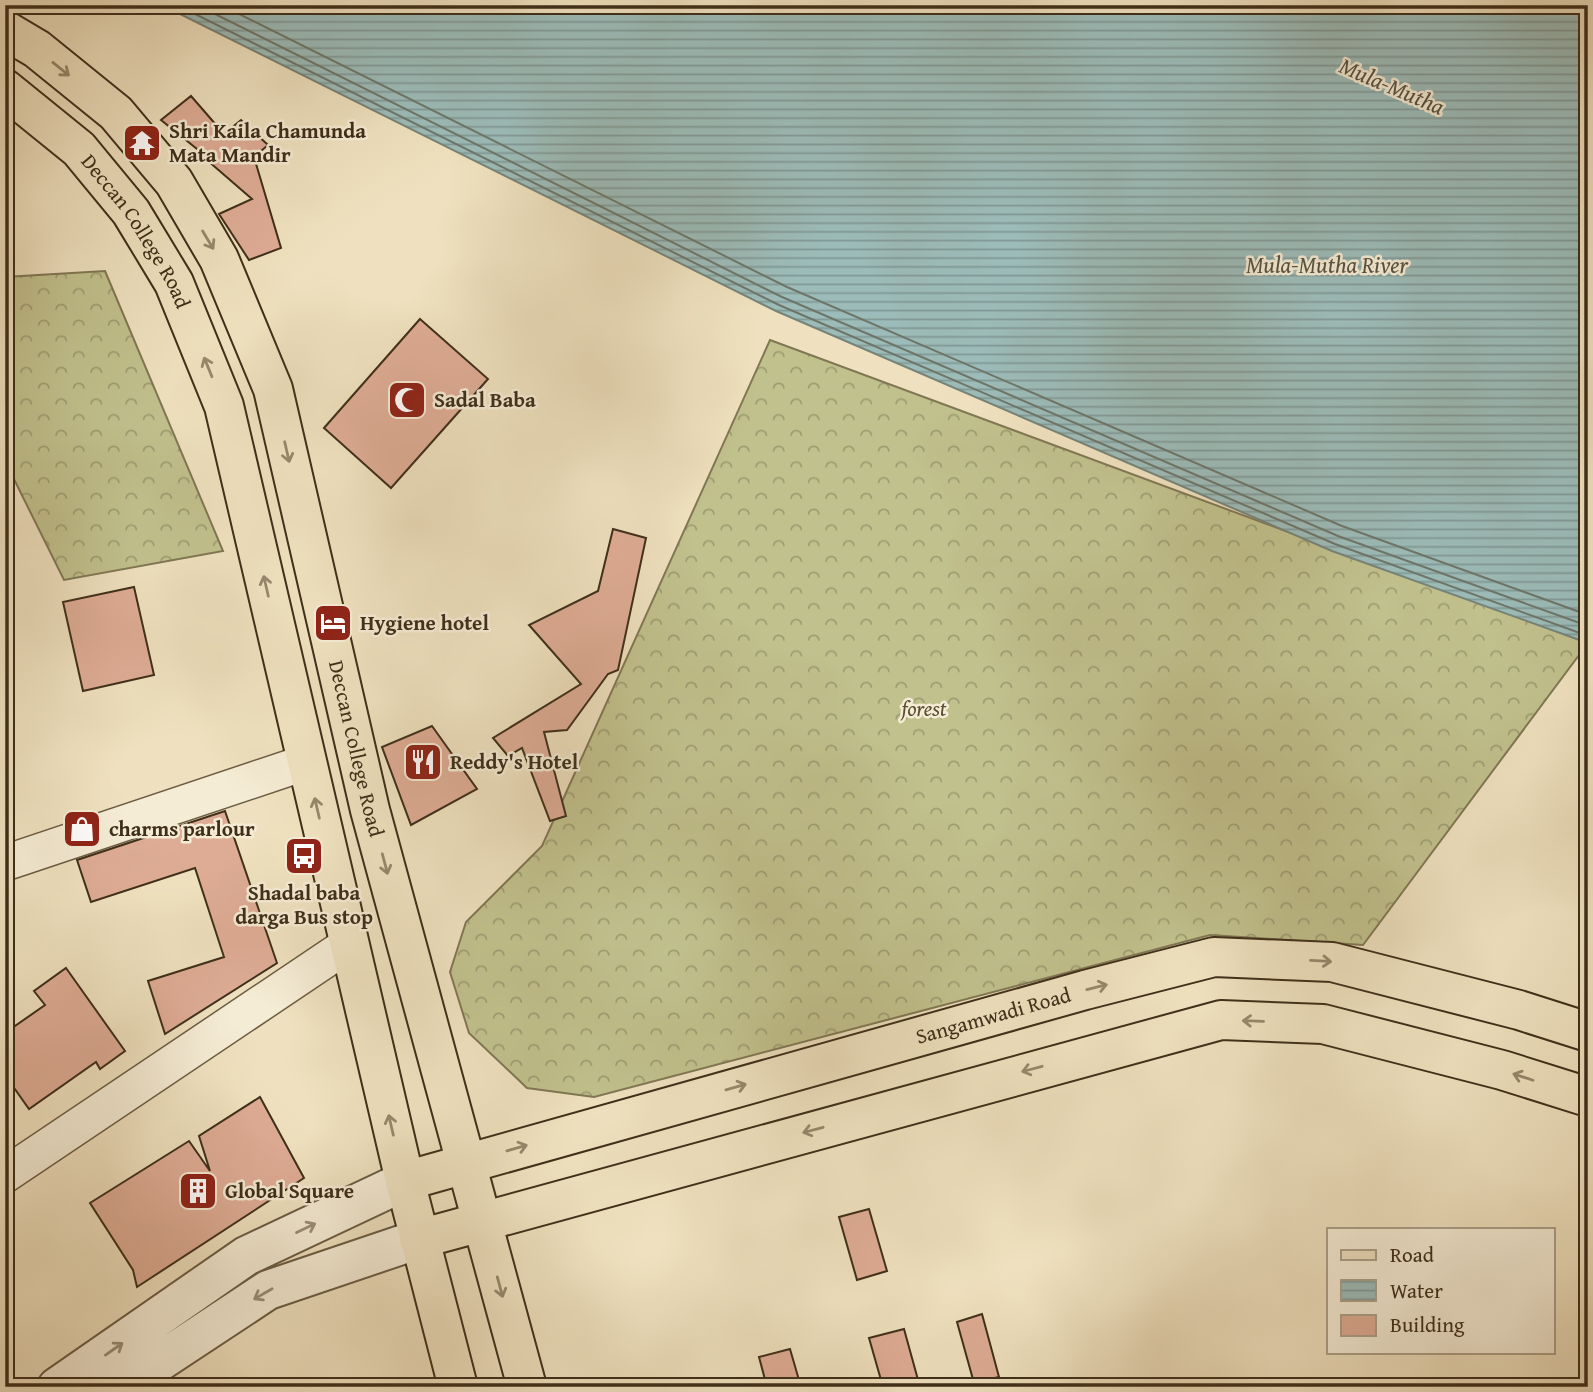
<svg xmlns="http://www.w3.org/2000/svg" width="1593" height="1392" viewBox="0 0 1593 1392" font-family="'Gentium Book Plus',serif">
<style>
.forest{fill:url(#forest-crowns);stroke:#807854;stroke-width:2}
.water{fill:url(#water-rules);stroke:#778479;stroke-width:2}
.lines{fill:none;stroke-linecap:round;stroke-linejoin:round}
.shore{stroke:#6e766a;stroke-width:2}
.building{fill:#deac95;stroke:#3f2f1a;stroke-width:2}
.minor-casing{stroke:#6b5c43;stroke-width:38}
.tertiary-casing{stroke:#6b5c43;stroke-width:42}
.primary-casing{stroke:#3f2f1a;stroke-width:42}
.minor{stroke:#f5ecd5;stroke-width:35}
.tertiary{stroke:#f5ecd5;stroke-width:38}
.primary{stroke:#efe1bf;stroke-width:38}
.oneway{stroke:#97886c}
.oneway2{stroke:#9a8e78}
.labels{text-anchor:middle;stroke-width:5;stroke-linejoin:round;paint-order:stroke}
.poi-label{font-size:21px;font-weight:bold;fill:#3f2f1a;stroke:#f5ecd5;text-anchor:start}
.street-label{font-size:21px;fill:#3f2f1a;stroke:#f5ecd5}
.park-label{font-size:21px;font-style:italic;fill:#594c31;stroke:#f5ecd5}
.water-label{font-size:23px;font-style:italic;fill:#565242;stroke:#f5ecd5}
</style>
<defs>
<pattern id="forest-crowns" width="20" height="18" patternUnits="userSpaceOnUse" patternTransform="scale(1.75)"><rect width="20" height="18" fill="#c1c18d"/><path d="M2 6a3 3 0 1 1 6 0M12 15a3 3 0 1 1 6 0" fill="none" stroke="#9e9d72"/></pattern>
<pattern id="water-rules" width="6" height="5" patternUnits="userSpaceOnUse" patternTransform="scale(1.75)"><rect width="6" height="5" fill="#9cbcb9"/><path d="M0 2.5h6" fill="none" stroke="#819996"/></pattern>
</defs>
<rect width="100%" height="100%" fill="#efe1bf"/>
<filter id="stains"><feTurbulence type="fractalNoise" baseFrequency=".00286" numOctaves="4"/><feColorMatrix values="0 0 0 0 .2 0 0 0 0 .09 0 0 0 0 .02 0 0 0 .5 -.17"/></filter>
<radialGradient id="worn" r=".72"><stop offset=".6" stop-color="#630" stop-opacity="0"/><stop offset="1" stop-color="#630" stop-opacity=".3"/></radialGradient>
<path class="forest" d="M 105,271 L 223,551 L 64,580 L 5,461 L 5,277 Z
M 770,340 L 1588,643 L 1363,945 L 1210,935 L 594,1097 L 527,1088 L 469,1033 L 450,972 L 466,922 L 542,846 Z"/>
<path class="water" d="M 162,5 L 1588,5 L 1588,643 L 1332,551 L 776,311 Z"/>
<g class="lines">
<path class="shore" d="M 177,5 L 779,305 L 1335,544 L 1588,636
M 197,5 L 782,297 L 1338,536 L 1588,626
M 221,5 L 787,287 L 1342,526 L 1588,615"/>
</g>
<path class="building" d="M 191,96 L 224,134 L 241,120 L 268,145 L 254,157 L 281,248 L 249,260 L 219,214 L 252,199 L 200,154 L 202,153 L 161,120 Z
M 420,319 L 488,379 L 391,488 L 324,428 Z
M 613,529 L 646,538 L 618,670 L 608,674 L 567,730 L 544,732 L 566,816 L 550,821 L 522,748 L 508,756 L 493,738 L 581,684 L 529,625 L 598,591 Z
M 134,587 L 154,675 L 83,691 L 63,602 Z
M 432,726 L 477,789 L 411,825 L 382,747 Z
M 225,811 L 277,963 L 165,1034 L 148,981 L 224,957 L 195,868 L 91,902 L 77,860 Z
M 66,968 L 125,1051 L 100,1069 L 96,1062 L 29,1109 L 5,1075 L 5,1033 L 45,1005 L 34,991 Z
M 260,1097 L 304,1178 L 137,1287 L 133,1270 L 90,1203 L 189,1141 L 210,1171 L 199,1136 Z
M 869,1209 L 887,1271 L 857,1280 L 839,1217 Z
M 982,1314 L 999,1377 L 974,1383 L 957,1322 Z
M 904,1329 L 920,1387 L 883,1387 L 869,1338 Z
M 790,1349 L 801,1387 L 767,1387 L 759,1357 Z"/>
<g class="lines">
<defs>
<path id="minor" d="M 5,863 L 307,762
M 5,1175 L 349,944"/>
<path id="tertiary" d="M 57,1387 L 246,1256 L 405,1181
M 121,1387 L 268,1290 L 419,1239"/>
<g id="primary">
<path id="s1" d="M 5,30 L 37,49 L 116,113 L 174,182 L 219,259 L 273,389 L 370,810 L 527,1387"/>
<path id="s2" d="M 5,89 L 79,149 L 131,212 L 174,283 L 224,406 L 405,1181 L 458,1387"/>
<path id="s3" d="M 405,1181 L 1085,990 L 1214,957 L 1332,962 L 1519,1010 L 1588,1032"/>
<path d="M 419,1239 L 1221,1020 L 1323,1024 L 1502,1070 L 1588,1097"/>
</g>
</defs>
<use href="#minor" class="minor-casing"/>
<use href="#tertiary" class="tertiary-casing"/>
<use href="#primary" class="primary-casing"/>
<use href="#minor" class="minor"/>
<use href="#tertiary" class="tertiary"/>
<use href="#primary" class="primary"/>
</g>
<defs><path id="oneway-shaft" d="M-6 0H5M1.5-3L5.5 0L1.5 3" fill="none" stroke-width="1.6" stroke-linecap="round" stroke-linejoin="round" transform="scale(1.75)"/></defs>
<g class="oneway">
<use href="#oneway-shaft" transform="translate(61 69) rotate(39)"/>
<use href="#oneway-shaft" transform="translate(208 240) rotate(59)"/>
<use href="#oneway-shaft" transform="translate(208 367) rotate(-112)"/>
<use href="#oneway-shaft" transform="translate(287 452) rotate(77)"/>
<use href="#oneway-shaft" transform="translate(266 586) rotate(-103)"/>
<use href="#oneway-shaft" transform="translate(317 808) rotate(-103)"/>
<use href="#oneway-shaft" transform="translate(385 864) rotate(75)"/>
<use href="#oneway-shaft" transform="translate(1321 961) rotate(3)"/>
<use href="#oneway-shaft" transform="translate(1097 987) rotate(-14)"/>
<use href="#oneway-shaft" transform="translate(1253 1021) rotate(-178)"/>
<use href="#oneway-shaft" transform="translate(1032 1069) rotate(165)"/>
<use href="#oneway-shaft" transform="translate(1523 1077) rotate(-162)"/>
<use href="#oneway-shaft" transform="translate(736 1087) rotate(-16)"/>
<use href="#oneway-shaft" transform="translate(391 1125) rotate(-103)"/>
<use href="#oneway-shaft" transform="translate(813 1130) rotate(165)"/>
<use href="#oneway-shaft" transform="translate(517 1148) rotate(-16)"/>
<use href="#oneway-shaft" transform="translate(500 1287) rotate(75)"/>
</g>
<g class="oneway2">
<use href="#oneway-shaft" transform="translate(306 1228) rotate(-26)"/>
<use href="#oneway-shaft" transform="translate(263 1294) rotate(150)"/>
<use href="#oneway-shaft" transform="translate(114 1349) rotate(-35)"/>
</g>
<defs>
<symbol id="temple-square" viewBox="-11 -11 22 22"><rect x="-9" y="-9" width="18" height="18" rx="4" fill="#8f2418" stroke="#f5ecd5"/><path d="M0-6L5-2H3V0L6.5 2.5H4V6H1.5V3h-3V6H-4V2.5H-6.5L-3 0V-2H-5Z" fill="#fff"/></symbol>
<symbol id="mosque-square" viewBox="-11 -11 22 22"><rect x="-9" y="-9" width="18" height="18" rx="4" fill="#8f2418" stroke="#f5ecd5"/><path d="M3.5-4.9A6 6 0 1 0 3.5 4.9A5 5 0 1 1 3.5-4.9Z" fill="#fff"/></symbol>
<symbol id="hotel-square" viewBox="-11 -11 22 22"><rect x="-9" y="-9" width="18" height="18" rx="4" fill="#8f2418" stroke="#f5ecd5"/><path d="M-6-4.5h1.5V1H6V5H4.5V3h-9V5H-6ZM-4 0a1.8 1.8 0 1 1 3.6 0ZM.5 0V-2.5h3Q6-2.5 6 0Z" fill="#fff"/></symbol>
<symbol id="restaurant-square" viewBox="-11 -11 22 22"><rect x="-9" y="-9" width="18" height="18" rx="4" fill="#8f2418" stroke="#f5ecd5"/><path d="M-5-6h1v4h1v-4h1v4h1v-4h1v5L-1.5 .5V6h-2V.5L-5-1ZM5-6V6H3V1.5H1.5Q1.5-4 5-6Z" fill="#fff"/></symbol>
<symbol id="shop-square" viewBox="-11 -11 22 22"><rect x="-9" y="-9" width="18" height="18" rx="4" fill="#8f2418" stroke="#f5ecd5"/><path d="M-5-2.5h2.3a2.7 3.5 0 0 1 5.4 0H5L5.5 6h-11ZM-1.5-2.5h3a1.5 2.3 0 0 0-3 0Z" fill="#fff"/></symbol>
<symbol id="bus-square" viewBox="-11 -11 22 22"><rect x="-9" y="-9" width="18" height="18" rx="4" fill="#8f2418" stroke="#f5ecd5"/><path d="M-5-6H5V4H4V6H2V4H-2V6H-4V4H-5ZM-3.5-4V0h7V-4ZM-3.5 1.2v1.5H-2V1.2ZM2 1.2v1.5H3.5V1.2Z" fill="#fff"/></symbol>
<symbol id="building-square" viewBox="-11 -11 22 22"><rect x="-9" y="-9" width="18" height="18" rx="4" fill="#8f2418" stroke="#f5ecd5"/><path d="M-4-6H4V6H1V3H-1V6H-4ZM-2.5-4.3h1.7v1.8h-1.7ZM.8-4.3h1.7v1.8H.8ZM-2.5-1h1.7V.8h-1.7ZM.8-1h1.7V.8H.8Z" fill="#fff"/></symbol>
</defs>
<g fill-rule="evenodd">
<use href="#temple-square" x="120" y="121" width="44" height="44"/>
<use href="#mosque-square" x="385" y="378" width="44" height="44"/>
<use href="#hotel-square" x="311" y="601" width="44" height="44"/>
<use href="#restaurant-square" x="401" y="740" width="44" height="44"/>
<use href="#shop-square" x="60" y="807" width="44" height="44"/>
<use href="#bus-square" x="282" y="834" width="44" height="44"/>
<use href="#building-square" x="176" y="1169" width="44" height="44"/>
</g>
<g class="labels">
<g class="poi-label">
<text x="169" y="138">Shri Kaila Chamunda<tspan x="169" dy="24">Mata Mandir</tspan></text>
<text x="434" y="407">Sadal Baba</text>
<text x="360" y="630">Hygiene hotel</text>
<text x="450" y="769">Reddy's Hotel</text>
<text x="109" y="836">charms parlour</text>
<text x="304" y="900" text-anchor="middle">Shadal baba<tspan x="304" dy="24">darga Bus stop</tspan></text>
<text x="225" y="1198">Global Square</text>
</g>
<g class="street-label">
<text dy="7" stroke="none"><textPath href="#s2" startOffset="196">Deccan College Road</textPath></text>
<text dy="7" stroke="none"><textPath href="#s1" startOffset="828">Deccan College Road</textPath></text>
<text dy="7" stroke="none"><textPath href="#s3" startOffset="611">Sangamwadi Road</textPath></text>
</g>
<g class="park-label">
<text x="924" y="716">forest</text>
</g>
<g class="water-label">
<text transform="translate(1392 86) rotate(23)" y="8">Mula-Mutha</text>
<text x="1327" y="273">Mula-Mutha River</text>
</g>
</g>
<rect width="1593" height="1392" fill="none" stroke="#efe1bf" stroke-width="28"/>
<rect x="7" y="7" width="1579" height="1378" fill="none" stroke="#3f2f1a" stroke-width="3.5"/>
<rect x="14" y="14" width="1565" height="1364" fill="none" stroke="#3f2f1a" stroke-width="2"/>
<rect x="1327" y="1228" width="228" height="126" fill="#f5ecd5" stroke="#aca08a" stroke-width="2"/>
<rect x="1341" y="1250" width="35" height="10" fill="#efe1bf" stroke="#aca08a" stroke-width="2"/>
<text x="1390" y="1262" font-size="21" fill="#3f2f1a">Road</text>
<rect x="1341" y="1280" width="35" height="21" fill="url(#water-rules)" stroke="#aca08a" stroke-width="2"/>
<text x="1390" y="1298" font-size="21" fill="#3f2f1a">Water</text>
<rect x="1341" y="1315" width="35" height="21" fill="#deac95" stroke="#aca08a" stroke-width="2"/>
<text x="1390" y="1332" font-size="21" fill="#3f2f1a">Building</text>
<rect width="100%" height="100%" filter="url(#stains)"/>
<rect width="100%" height="100%" fill="url(#worn)"/>
</svg>
